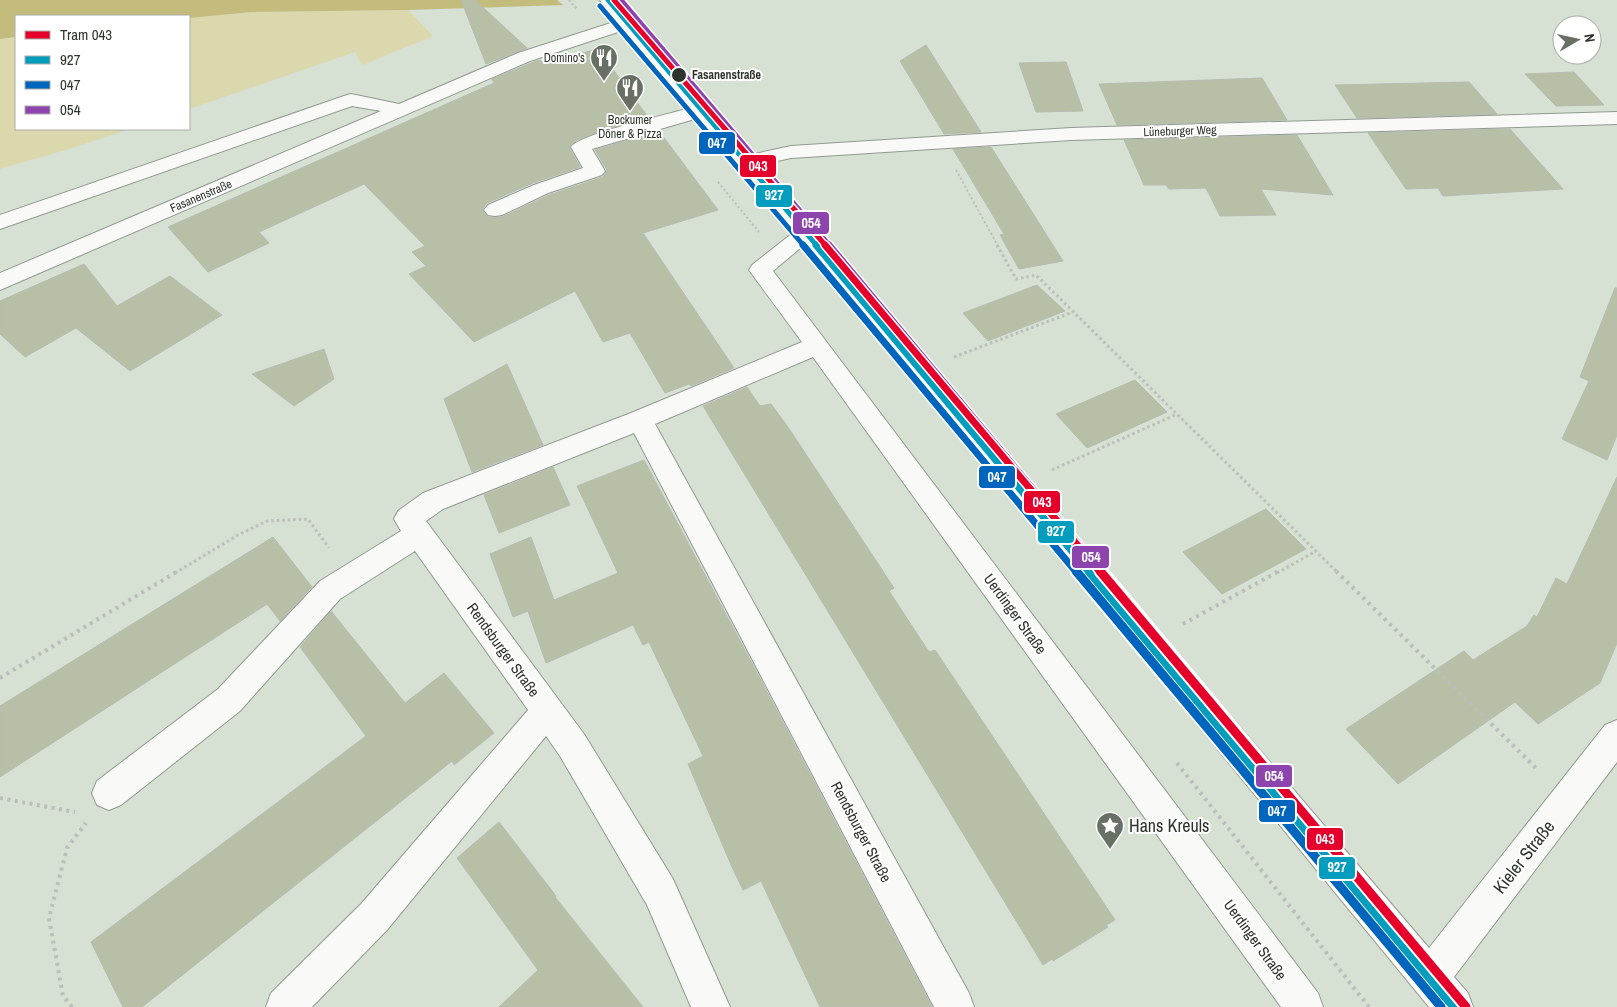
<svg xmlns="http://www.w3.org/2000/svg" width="1617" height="1007" viewBox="0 0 1617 1007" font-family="'Archivo Narrow',sans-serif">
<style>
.green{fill:#dbd8ae}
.forest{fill:#c3bc7d}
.building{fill:#b7c0a7;stroke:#b6bcb0}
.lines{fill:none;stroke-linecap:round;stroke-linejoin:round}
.minor-casing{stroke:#929a90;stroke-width:2}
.path-far2{stroke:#babfb9;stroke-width:2;stroke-dasharray:2 2.5;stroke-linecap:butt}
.path-far1{stroke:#babfb9;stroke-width:3;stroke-dasharray:2.5 3;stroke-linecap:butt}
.path{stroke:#babfb9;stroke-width:4;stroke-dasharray:3 4.5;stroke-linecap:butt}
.minor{fill:#f9faf8;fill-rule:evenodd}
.bus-1-far2-casing{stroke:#fff;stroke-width:8}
.bus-1-far1-casing{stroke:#fff;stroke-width:10}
.bus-1-casing{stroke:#fff;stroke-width:13}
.bus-2-far2-casing{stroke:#fff;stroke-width:8}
.bus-2-far1-casing{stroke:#fff;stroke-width:10}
.bus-2-casing{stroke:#fff;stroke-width:13}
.bus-3-far2-casing{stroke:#fff;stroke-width:8}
.bus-3-far1-casing{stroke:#fff;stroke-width:10}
.bus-3-casing{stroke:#fff;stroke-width:13}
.bus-1-far2{stroke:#049dbe;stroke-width:5}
.bus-1-far1{stroke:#049dbe;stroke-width:7}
.bus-1{stroke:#049dbe;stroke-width:9}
.bus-2-far2{stroke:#0065bd;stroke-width:5}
.bus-2-far1{stroke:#0065bd;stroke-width:7}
.bus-2{stroke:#0065bd;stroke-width:9}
.bus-3-far2{stroke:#8e44ad;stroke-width:5}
.bus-3-far1{stroke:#8e44ad;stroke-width:7}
.bus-3{stroke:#8e44ad;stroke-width:9}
.tram-1-far2-casing{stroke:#fff;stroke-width:8}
.tram-1-far1-casing{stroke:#fff;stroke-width:10}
.tram-1-casing{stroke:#fff;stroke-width:13}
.tram-1-far2{stroke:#e4002b;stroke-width:5}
.tram-1-far1{stroke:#e4002b;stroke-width:7}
.tram-1{stroke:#e4002b;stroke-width:9}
.stop-dot{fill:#2d342b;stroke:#fff;stroke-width:2}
.labels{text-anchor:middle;stroke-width:4;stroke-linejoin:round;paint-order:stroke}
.far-poi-label{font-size:12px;fill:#2d342b;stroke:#fff;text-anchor:end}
.far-stop-label{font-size:12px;font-weight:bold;fill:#2d342b;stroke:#fff;text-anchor:start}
.far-street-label{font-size:12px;fill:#2d342b;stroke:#fff}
.street-label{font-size:15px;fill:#2d342b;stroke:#fff}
.near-poi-label{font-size:18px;fill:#2d342b;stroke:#fff;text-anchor:start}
.near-street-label{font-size:18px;fill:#2d342b;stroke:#fff}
.line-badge{stroke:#fff;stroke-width:2}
.badge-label{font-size:14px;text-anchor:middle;font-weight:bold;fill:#fff}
</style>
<rect width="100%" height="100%" fill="#d6e0d3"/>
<path class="green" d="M 408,10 L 433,36 L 362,65 L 355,52 L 189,109 L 189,18 L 252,12 Z
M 16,37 L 16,129 L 130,129 L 69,149 L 0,169 L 0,39 Z"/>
<path class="forest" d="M 0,0 L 557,0 L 563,5 L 408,10 L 252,12 L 189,18 L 189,16 L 16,16 L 16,37 L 0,39 Z"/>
<path class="building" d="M 461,0 L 475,0 L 527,48 L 486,64 Z
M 926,45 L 981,132 L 944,134 L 900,61 Z
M 598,49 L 648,117 L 607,129 L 577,140 L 569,147 L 580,167 L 533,183 L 487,203 L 482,210 L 488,217 L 502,217 L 549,195 L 603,177 L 607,170 L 595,150 L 659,131 L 718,210 L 643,233 L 734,368 L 691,386 L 689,384 L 665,393 L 630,333 L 603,342 L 575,291 L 474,342 L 409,274 L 426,266 L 412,252 L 425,246 L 364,184 L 259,232 L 269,243 L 208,272 L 168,227 L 494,83 L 492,79 L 531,63 L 540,60 L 543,63 Z
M 1066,62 L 1083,111 L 1036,112 L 1019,63 Z
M 1574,72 L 1604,105 L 1556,106 L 1525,74 Z
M 1262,78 L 1287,120 L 1117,125 L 1099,84 Z
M 1469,82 L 1497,114 L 1357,118 L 1335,85 Z
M 1510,129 L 1563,189 L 1443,196 L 1438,188 L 1406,189 L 1368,133 Z
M 1297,135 L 1333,195 L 1261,189 L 1276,215 L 1220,216 L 1206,188 L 1169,189 L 1166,185 L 1144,185 L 1124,140 Z
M 991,147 L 1063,261 L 1019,269 L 1000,235 L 1004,234 L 953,149 Z
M 84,264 L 117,306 L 170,276 L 222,315 L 130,371 L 76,328 L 25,357 L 0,334 L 0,301 Z
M 1037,285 L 1065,311 L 988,341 L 963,313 Z
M 1615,288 L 1617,288 L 1617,435 L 1607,460 L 1562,439 L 1589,381 L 1580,377 Z
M 324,349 L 334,379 L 294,406 L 252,374 Z
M 507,364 L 543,445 L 472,472 L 444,399 Z
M 1135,380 L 1167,412 L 1087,448 L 1056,414 Z
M 747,387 L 760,406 L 771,404 L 790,430 L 894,588 L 889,591 L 929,652 L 935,650 L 1115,920 L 1106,925 L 1108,927 L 1053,961 L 1052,959 L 1043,965 L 703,406 Z
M 644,460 L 764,686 L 932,1007 L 820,1007 L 761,881 L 743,890 L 732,867 L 688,764 L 703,756 L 649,642 L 643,645 L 633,625 L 546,663 L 528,611 L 513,617 L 490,554 L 531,537 L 554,600 L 618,573 L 577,486 Z
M 553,467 L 570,505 L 499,533 L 484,495 Z
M 1617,477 L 1617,643 L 1600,683 L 1538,724 L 1515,702 L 1398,784 L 1346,729 L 1464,651 L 1473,660 L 1527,626 L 1534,615 L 1537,617 L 1556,578 L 1567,584 Z
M 1266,509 L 1306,549 L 1222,594 L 1183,552 Z
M 273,537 L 312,587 L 280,621 L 267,604 L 0,777 L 0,706 Z
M 331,611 L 405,703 L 444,673 L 494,733 L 454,765 L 452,761 L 142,1007 L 123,1007 L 91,942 L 366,736 L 300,647 Z
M 499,822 L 556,896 L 555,897 L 643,1007 L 499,1007 L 538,970 L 457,858 Z"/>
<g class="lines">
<defs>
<path id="minor" d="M 600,0 L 617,0 L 750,155 L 791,146 L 1071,128 L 1617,112 L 1617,124 L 1071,140 L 791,158 L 759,165 L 1429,948 L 1605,725 L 1617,720 L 1617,762 L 1454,977 L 1468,993 L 1473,1007 L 1429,1007 L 804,245 L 773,271 L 1318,993 L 1323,1007 L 1281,1007 L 813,357 L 655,424 L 969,993 L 974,1007 L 934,1007 L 634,433 L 443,509 L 426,521 L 584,734 L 673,879 L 730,1007 L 691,1007 L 647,905 L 560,756 L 546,736 L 387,930 L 312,1007 L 266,1007 L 271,993 L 361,904 L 528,710 L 415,551 L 340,599 L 240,711 L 121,805 L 109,810 L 97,805 L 92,793 L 97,781 L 218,689 L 320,581 L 401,531 L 394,519 L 398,511 L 423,493 L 631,413 L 802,342 L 749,270 L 752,265 L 794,232 L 698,118 L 592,149 L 605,171 L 602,175 L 548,193 L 502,215 L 495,216 L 488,215 L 484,210 L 488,205 L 534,185 L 583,168 L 571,147 C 580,134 670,114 690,108 L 624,30 L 530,61 L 0,290 L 0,273 L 381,111 L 352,106 L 0,229 L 0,215 L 344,96 L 351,94 L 399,104 L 518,53 L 617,21 Z"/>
</defs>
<use href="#minor" class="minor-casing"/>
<path class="path-far2" d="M 569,0 L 577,9
M 956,170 L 998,246
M 718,182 L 759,232"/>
<path class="path-far1" d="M 997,245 L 1016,279 L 1036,275 L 1338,573
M 954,357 L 1073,312
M 1052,470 L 1177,414
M 175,573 L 238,535 L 267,521 L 308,519 L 329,548
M 1277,573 L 1316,551"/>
<path class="path" d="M 1336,571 L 1539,771
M 1183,624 L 1279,571
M 0,678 L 178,571
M 1177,763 L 1369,1007
M 0,798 L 75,812
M 72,1007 L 63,996 L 49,918 L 67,848 L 86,823"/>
<use href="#minor" class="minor"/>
<defs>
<path id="bus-1-far2" d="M 608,0 L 817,246"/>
<path id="bus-1-far1" d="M 816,245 L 1090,573"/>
<path id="bus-1" d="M 1089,571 L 1454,1007"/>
<path id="bus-2-far2" d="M 600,6 L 804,246"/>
<path id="bus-2-far1" d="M 803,245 L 1077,573"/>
<path id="bus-2" d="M 1076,571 L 1441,1007"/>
<path id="bus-3-far2" d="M 621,0 L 830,246"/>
<path id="bus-3-far1" d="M 829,245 L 1103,573"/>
<path id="bus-3" d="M 1102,571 L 1462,1001"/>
</defs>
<use href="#bus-1-far2" class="bus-1-far2-casing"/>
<use href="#bus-1-far1" class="bus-1-far1-casing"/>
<use href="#bus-1" class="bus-1-casing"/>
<use href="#bus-2-far2" class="bus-2-far2-casing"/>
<use href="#bus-2-far1" class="bus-2-far1-casing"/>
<use href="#bus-2" class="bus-2-casing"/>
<use href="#bus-3-far2" class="bus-3-far2-casing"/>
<use href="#bus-3-far1" class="bus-3-far1-casing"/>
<use href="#bus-3" class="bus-3-casing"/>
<use href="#bus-1-far2" class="bus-1-far2"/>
<use href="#bus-1-far1" class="bus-1-far1"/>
<use href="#bus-1" class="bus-1"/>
<use href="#bus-2-far2" class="bus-2-far2"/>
<use href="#bus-2-far1" class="bus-2-far1"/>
<use href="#bus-2" class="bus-2"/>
<use href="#bus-3-far2" class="bus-3-far2"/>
<use href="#bus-3-far1" class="bus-3-far1"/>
<use href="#bus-3" class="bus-3"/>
<defs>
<path id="tram-1-far2" d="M 614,0 L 826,246"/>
<path id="tram-1-far1" d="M 825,245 L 1101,573"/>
<path id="tram-1" d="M 1100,571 L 1466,1007"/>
</defs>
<use href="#tram-1-far2" class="tram-1-far2-casing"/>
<use href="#tram-1-far1" class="tram-1-far1-casing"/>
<use href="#tram-1" class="tram-1-casing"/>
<use href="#tram-1-far2" class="tram-1-far2"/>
<use href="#tram-1-far1" class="tram-1-far1"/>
<use href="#tram-1" class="tram-1"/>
</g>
<defs>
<symbol id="restaurant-pin" viewBox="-11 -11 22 30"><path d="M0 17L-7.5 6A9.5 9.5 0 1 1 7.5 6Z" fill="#687066" stroke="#fff"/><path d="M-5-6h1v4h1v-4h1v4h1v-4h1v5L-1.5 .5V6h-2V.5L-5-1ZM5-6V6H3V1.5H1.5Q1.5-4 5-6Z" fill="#fff"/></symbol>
<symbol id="sight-pin" viewBox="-11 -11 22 30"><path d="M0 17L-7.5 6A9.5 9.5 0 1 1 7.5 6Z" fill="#687066" stroke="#fff"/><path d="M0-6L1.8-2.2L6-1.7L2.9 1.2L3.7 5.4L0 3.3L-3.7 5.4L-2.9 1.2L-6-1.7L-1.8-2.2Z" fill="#fff"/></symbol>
</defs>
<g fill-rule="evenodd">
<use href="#restaurant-pin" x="588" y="42" width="32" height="43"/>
<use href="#restaurant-pin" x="614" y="72" width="32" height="43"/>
<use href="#sight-pin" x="1094" y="810" width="32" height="43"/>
</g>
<circle class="stop-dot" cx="679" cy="75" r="8"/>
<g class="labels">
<g class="far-poi-label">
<text x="585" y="62">Domino's</text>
<text x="630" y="124" text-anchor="middle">Bockumer<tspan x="630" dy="14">Döner &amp; Pizza</tspan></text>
</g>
<g class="far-stop-label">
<text x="692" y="79">Fasanenstraße</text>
</g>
<g class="far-street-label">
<text transform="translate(1180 131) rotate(-2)" y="4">Lüneburger Weg</text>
<text transform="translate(201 196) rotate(-23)" y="4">Fasanenstraße</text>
</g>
<g class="street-label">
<text transform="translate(1015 614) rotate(54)" y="5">Uerdinger Straße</text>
<text transform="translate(503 650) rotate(54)" y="5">Rendsburger Straße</text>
<text transform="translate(861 832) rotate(62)" y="5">Rendsburger Straße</text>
<text transform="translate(1255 940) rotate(54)" y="5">Uerdinger Straße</text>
</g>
<g class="near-poi-label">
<text x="1129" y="832">Hans Kreuls</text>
</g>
<g class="near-street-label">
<text transform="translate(1524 857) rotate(-52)" y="6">Kieler Straße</text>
</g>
</g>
<g class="line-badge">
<rect x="698" y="131" width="38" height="24" rx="5" fill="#0065bd"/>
<rect x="739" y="154" width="38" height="24" rx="5" fill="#e4002b"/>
<rect x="755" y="184" width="38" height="24" rx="5" fill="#049dbe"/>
<rect x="792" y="211" width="38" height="24" rx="5" fill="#8e44ad"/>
<rect x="978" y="465" width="38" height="24" rx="5" fill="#0065bd"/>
<rect x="1023" y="490" width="38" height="24" rx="5" fill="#e4002b"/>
<rect x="1037" y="520" width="38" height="24" rx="5" fill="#049dbe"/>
<rect x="1071" y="545" width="39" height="24" rx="5" fill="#8e44ad"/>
<rect x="1255" y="764" width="38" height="24" rx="5" fill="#8e44ad"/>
<rect x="1258" y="799" width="38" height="24" rx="5" fill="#0065bd"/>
<rect x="1306" y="827" width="38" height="24" rx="5" fill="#e4002b"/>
<rect x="1318" y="856" width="38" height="24" rx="5" fill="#049dbe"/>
</g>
<g class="badge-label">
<text x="717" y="148">047</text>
<text x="758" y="171">043</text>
<text x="774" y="200">927</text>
<text x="811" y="228">054</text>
<text x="997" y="482">047</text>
<text x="1042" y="507">043</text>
<text x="1056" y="536">927</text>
<text x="1091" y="562">054</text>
<text x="1274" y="781">054</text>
<text x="1277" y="816">047</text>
<text x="1325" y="844">043</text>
<text x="1337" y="872">927</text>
</g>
<rect x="15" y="15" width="175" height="115" fill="#ffffff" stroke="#abaeaa"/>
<rect x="25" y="31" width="25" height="8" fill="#e4002b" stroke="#abaeaa"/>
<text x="60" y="40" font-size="15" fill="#2d342b">Tram 043</text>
<rect x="25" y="56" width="25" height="8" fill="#049dbe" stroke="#abaeaa"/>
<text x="60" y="65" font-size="15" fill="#2d342b">927</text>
<rect x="25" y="81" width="25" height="8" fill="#0065bd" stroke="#abaeaa"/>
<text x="60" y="90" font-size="15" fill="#2d342b">047</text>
<rect x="25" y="106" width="25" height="8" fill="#8e44ad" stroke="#abaeaa"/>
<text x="60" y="115" font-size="15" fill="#2d342b">054</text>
<g transform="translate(1577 40) rotate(81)"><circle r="24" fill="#ffffff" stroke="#abaeaa"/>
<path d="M0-4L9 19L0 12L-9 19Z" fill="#687066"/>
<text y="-8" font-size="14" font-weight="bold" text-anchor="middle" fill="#2d342b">N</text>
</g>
</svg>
